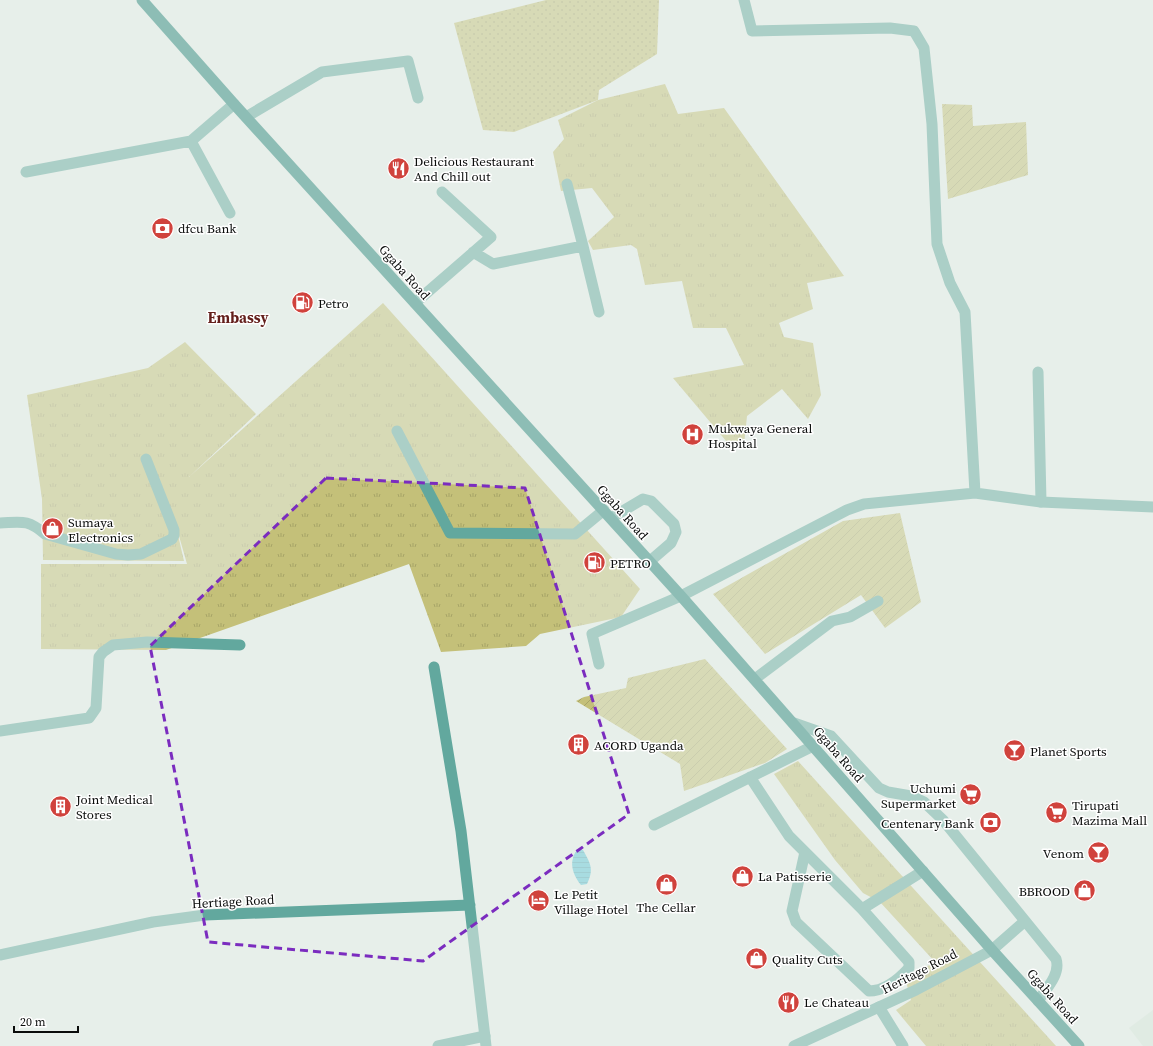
<svg xmlns="http://www.w3.org/2000/svg" width="1153" height="1046" viewBox="0 0 1153 1046" font-family="'Source Serif 4',serif">
<style>
.built{fill:#d7e6dc}
.grass{fill:url(#grass-dots)}
.park{fill:url(#park-tufts)}
.garden{fill:url(#garden-furrows)}
.water{fill:url(#water-rules)}
.lines{fill:none;stroke-linecap:round;stroke-linejoin:round}
.service{stroke:#62a89e;stroke-width:11}
.minor{stroke:#62a89e;stroke-width:11}
.secondary{stroke:#218277;stroke-width:11}
.marked{fill:none;stroke:#7b2cbf;stroke-width:3;stroke-dasharray:8 5;stroke-linejoin:round}
.labels{text-anchor:middle;stroke-width:3;stroke-linejoin:round;paint-order:stroke}
.poi-label{font-size:13px;fill:#0a0c0b;stroke:#fff;text-anchor:start}
.street-label{font-size:13px;fill:#0a0c0b;stroke:#fff}
.quarter-label{font-size:15px;font-weight:bold;fill:#631e1b;stroke:#fff}
</style>
<defs>
<pattern id="grass-dots" width="8" height="8" patternUnits="userSpaceOnUse"><rect width="8" height="8" fill="#c4c079"/><path d="M2 2h.1M6 6h.1" fill="none" stroke="#a7a467" stroke-width="1.8" stroke-linecap="round"/></pattern>
<pattern id="park-tufts" width="24" height="20" patternUnits="userSpaceOnUse"><rect width="24" height="20" fill="#c4c079"/><path d="M3 7l-1-3M5 7V3M7 7l1-3M15 17l-1-3M17 17v-4M19 17l1-3" fill="none" stroke="#a7a467"/></pattern>
<pattern id="garden-furrows" width="10" height="10" patternUnits="userSpaceOnUse"><rect width="10" height="10" fill="#c4c079"/><path d="M-1 1l2-2M0 10L10 0M9 11l2-2" fill="none" stroke="#a7a467"/></pattern>
<pattern id="water-rules" width="6" height="5" patternUnits="userSpaceOnUse"><rect width="6" height="5" fill="#5bc6d8"/><path d="M0 2.5h6" fill="none" stroke="#4ea9b8"/></pattern>
</defs>
<rect width="100%" height="100%" fill="#e7efea"/>
<path class="built" d="M 1153,1010 L 1153,1046 L 1143,1046 L 1129,1028 Z"/>
<path class="grass" d="M 546,0 L 659,0 L 657,54 L 599,90 L 598,100 L 514,132 L 483,130 L 454,23 Z"/>
<path class="park" d="M 665,84 L 678,114 L 724,108 L 844,276 L 807,283 L 813,309 L 779,323 L 784,337 L 813,343 L 821,395 L 808,419 L 782,389 L 747,416 L 744,445 L 732,448 L 673,378 L 744,365 L 726,328 L 693,328 L 682,281 L 645,285 L 637,249 L 631,245 L 593,250 L 588,241 L 614,217 L 592,188 L 561,191 L 553,152 L 564,139 L 558,120 L 598,100 Z
M 383,303 L 640,589 L 621,617 L 540,634 L 526,646 L 441,652 L 409,564 L 166,650 L 41,649 L 41,564 L 187,564 L 175,522 L 184,561 L 43,560 L 42,499 L 27,395 L 148,368 L 185,342 L 256,414 L 189,477 Z
M 798,761 L 1056,1046 L 926,1046 L 896,1010 L 911,1000 L 905,978 L 935,962 L 880,902 L 863,893 L 835,860 L 774,774 Z"/>
<path class="garden" d="M 942,104 L 972,105 L 973,126 L 1026,122 L 1028,175 L 948,199 Z
M 900,513 L 921,602 L 885,628 L 861,595 L 765,654 L 713,594 L 843,521 Z
M 705,659 L 787,749 L 765,763 L 684,791 L 680,764 L 576,701 L 584,697 L 626,688 L 628,678 Z"/>
<path class="water" d="M 578,849 L 583,850 C 591,864 594,870 587,884 L 581,885 C 575,878 570,867 573,858 C 573,855 576,852 578,849 Z"/>
<g class="lines">
<path class="service" d="M 246,117 L 322,72 L 408,61 L 418,98
M 191,141 L 230,213
M 26,172 L 191,141 L 234,104
M 567,184 L 583,246
M 473,252 L 493,264 L 583,246 L 599,312
M 415,303 L 491,237 L 442,192
M 1038,372 L 1041,502
M 397,431 L 450,533 L 575,534 L 604,510
M 611,518 L 643,499 L 651,501 L 674,524 L 676,532 L 671,543 L 649,562
M 755,679 L 832,621 L 850,617 L 878,601
M 794,723 L 831,736 L 879,788 L 888,792 L 911,796 L 924,802 L 943,820 L 1056,959 C 1061,974 1046,989 1038,1001
M 0,731 L 89,718 L 96,708 L 99,657 L 103,652 L 113,645 L 147,642 L 240,645
M 750,777 L 789,836 L 862,909 L 909,962 L 909,968 C 899,979 884,991 869,991 L 796,922 L 792,911 L 805,852
M 654,825 L 813,746
M 862,909 L 923,871
M 992,950 L 1025,921
M 879,1007 L 903,1046
M 438,1046 L 485,1036"/>
<path class="minor" d="M 744,0 L 752,31 L 890,28 L 914,31 L 924,48 L 932,124 L 937,244 L 950,283 L 965,312 L 975,493
M 0,523 C 22,522 27,519 45,534 L 116,554 L 128,555 L 141,554 L 172,539 L 174,535 L 174,530 L 146,459
M 599,664 L 592,634 L 681,596 L 847,510 L 864,504 L 975,493 L 1041,502 L 1153,507
M 434,667 L 461,831 L 486,1046
M 0,955 L 153,922 L 205,915 L 470,905
M 794,1046 L 916,990 L 992,950"/>
<path class="secondary" d="M 142,0 L 234,104 L 681,596 L 992,950 L 1079,1046"/>
</g>
<path d="M0 0H1153V1046H0ZM 326,478 L 525,488 L 629,814 L 423,961 L 208,942 L 150,646 Z" fill="#e7efea" fill-opacity=".55" fill-rule="evenodd"/>
<path class="marked" d="M 326,478 L 525,488 L 629,814 L 423,961 L 208,942 L 150,646 Z"/>
<defs>
<symbol id="restaurant-disc" viewBox="-11 -11 22 22"><circle r="9.5" fill="#d0423c" stroke="#fff"/><path d="M-5-6h1v4h1v-4h1v4h1v-4h1v5L-1.5 .5V6h-2V.5L-5-1ZM5-6V6H3V1.5H1.5Q1.5-4 5-6Z" fill="#fff"/></symbol>
<symbol id="bank-disc" viewBox="-11 -11 22 22"><circle r="9.5" fill="#d0423c" stroke="#fff"/><path d="M-6-4H6V4H-6ZM0-2.3a2.3 2.3 0 1 0 0 4.6a2.3 2.3 0 1 0 0-4.6Z" fill="#fff"/></symbol>
<symbol id="fuel-disc" viewBox="-11 -11 22 22"><circle r="9.5" fill="#d0423c" stroke="#fff"/><path d="M-5.5-6h7V0h2V4h1.3V-2.5L3-4.5l.8-.8L6-3V5H2.5V1h-1V6h-7ZM-4.2-4.7v3.2H.2V-4.7Z" fill="#fff"/></symbol>
<symbol id="hospital-disc" viewBox="-11 -11 22 22"><circle r="9.5" fill="#d0423c" stroke="#fff"/><path d="M-5-5h3v3.5h4V-5h3V5h-3V1.5h-4V5h-3Z" fill="#fff"/></symbol>
<symbol id="shop-disc" viewBox="-11 -11 22 22"><circle r="9.5" fill="#d0423c" stroke="#fff"/><path d="M-5-2.5h2.3a2.7 3.5 0 0 1 5.4 0H5L5.5 6h-11ZM-1.5-2.5h3a1.5 2.3 0 0 0-3 0Z" fill="#fff"/></symbol>
<symbol id="building-disc" viewBox="-11 -11 22 22"><circle r="9.5" fill="#d0423c" stroke="#fff"/><path d="M-4-6H4V6H1V3H-1V6H-4ZM-2.5-4.3h1.7v1.8h-1.7ZM.8-4.3h1.7v1.8H.8ZM-2.5-1h1.7V.8h-1.7ZM.8-1h1.7V.8H.8Z" fill="#fff"/></symbol>
<symbol id="bar-disc" viewBox="-11 -11 22 22"><circle r="9.5" fill="#d0423c" stroke="#fff"/><path d="M-6-5H6L.8 .8V4.5H3.5V6h-7V4.5H-.8V.8Z" fill="#fff"/></symbol>
<symbol id="supermarket-disc" viewBox="-11 -11 22 22"><circle r="9.5" fill="#d0423c" stroke="#fff"/><path d="M-6-5.5h2.5l.6 2H6L4.5 2H-2.5L-4.4-4H-6ZM-1.5 3.2a1.3 1.3 0 1 0 .1 0ZM3 3.2a1.3 1.3 0 1 0 .1 0Z" fill="#fff"/></symbol>
<symbol id="hotel-disc" viewBox="-11 -11 22 22"><circle r="9.5" fill="#d0423c" stroke="#fff"/><path d="M-6-4.5h1.5V1H6V5H4.5V3h-9V5H-6ZM-4 0a1.8 1.8 0 1 1 3.6 0ZM.5 0V-2.5h3Q6-2.5 6 0Z" fill="#fff"/></symbol>
</defs>
<g fill-rule="evenodd">
<use href="#restaurant-disc" x="386" y="156" width="25" height="25"/>
<use href="#bank-disc" x="150" y="216" width="25" height="25"/>
<use href="#fuel-disc" x="290" y="290" width="25" height="25"/>
<use href="#hospital-disc" x="680" y="422" width="25" height="25"/>
<use href="#shop-disc" x="40" y="516" width="25" height="25"/>
<use href="#fuel-disc" x="582" y="550" width="25" height="25"/>
<use href="#building-disc" x="566" y="732" width="25" height="25"/>
<use href="#bar-disc" x="1002" y="738" width="25" height="25"/>
<use href="#supermarket-disc" x="958" y="782" width="25" height="25"/>
<use href="#building-disc" x="48" y="794" width="25" height="25"/>
<use href="#supermarket-disc" x="1044" y="800" width="25" height="25"/>
<use href="#bank-disc" x="978" y="810" width="25" height="25"/>
<use href="#bar-disc" x="1086" y="840" width="25" height="25"/>
<use href="#shop-disc" x="730" y="864" width="25" height="25"/>
<use href="#shop-disc" x="654" y="872" width="25" height="25"/>
<use href="#shop-disc" x="1072" y="878" width="25" height="25"/>
<use href="#hotel-disc" x="526" y="888" width="25" height="25"/>
<use href="#shop-disc" x="744" y="946" width="25" height="25"/>
<use href="#restaurant-disc" x="776" y="990" width="25" height="25"/>
</g>
<g class="labels">
<g class="poi-label">
<text x="414" y="166">Delicious Restaurant<tspan x="414" dy="15">And Chill out</tspan></text>
<text x="178" y="233">dfcu Bank</text>
<text x="318" y="308">Petro</text>
<text x="708" y="433">Mukwaya General<tspan x="708" dy="15">Hospital</tspan></text>
<text x="68" y="527">Sumaya<tspan x="68" dy="15">Electronics</tspan></text>
<text x="610" y="568">PETRO</text>
<text x="594" y="750">ACORD Uganda</text>
<text x="1030" y="756">Planet Sports</text>
<text x="956" y="793" text-anchor="end">Uchumi<tspan x="956" dy="15">Supermarket</tspan></text>
<text x="76" y="804">Joint Medical<tspan x="76" dy="15">Stores</tspan></text>
<text x="1072" y="810">Tirupati<tspan x="1072" dy="15">Mazima Mall</tspan></text>
<text x="974" y="828" text-anchor="end">Centenary Bank</text>
<text x="1084" y="858" text-anchor="end">Venom</text>
<text x="758" y="881">La Patisserie</text>
<text x="1070" y="896" text-anchor="end">BBROOD</text>
<text x="554" y="899">Le Petit<tspan x="554" dy="15">Village Hotel</tspan></text>
<text x="666" y="912" text-anchor="middle">The Cellar</text>
<text x="772" y="964">Quality Cuts</text>
<text x="804" y="1007">Le Chateau</text>
</g>
<g class="street-label">
<text transform="translate(405 272) rotate(48)" y="5">Ggaba Road</text>
<text transform="translate(623 512) rotate(48)" y="5">Ggaba Road</text>
<text transform="translate(839 754) rotate(49)" y="5">Ggaba Road</text>
<text transform="translate(233 901) rotate(-3)" y="5">Hertiage Road</text>
<text transform="translate(919 971) rotate(-27)" y="5">Heritage Road</text>
<text transform="translate(1053 996) rotate(48)" y="5">Ggaba Road</text>
</g>
<g class="quarter-label">
<text x="238" y="323">Embassy</text>
</g>
</g>
<path d="M14 1026v6h64v-6" fill="none" stroke="#0a0c0b" stroke-width="2"/>
<text x="20" y="1026" font-size="12" fill="#0a0c0b" stroke="#ffffff" stroke-width="3" paint-order="stroke">20 m</text>
</svg>
